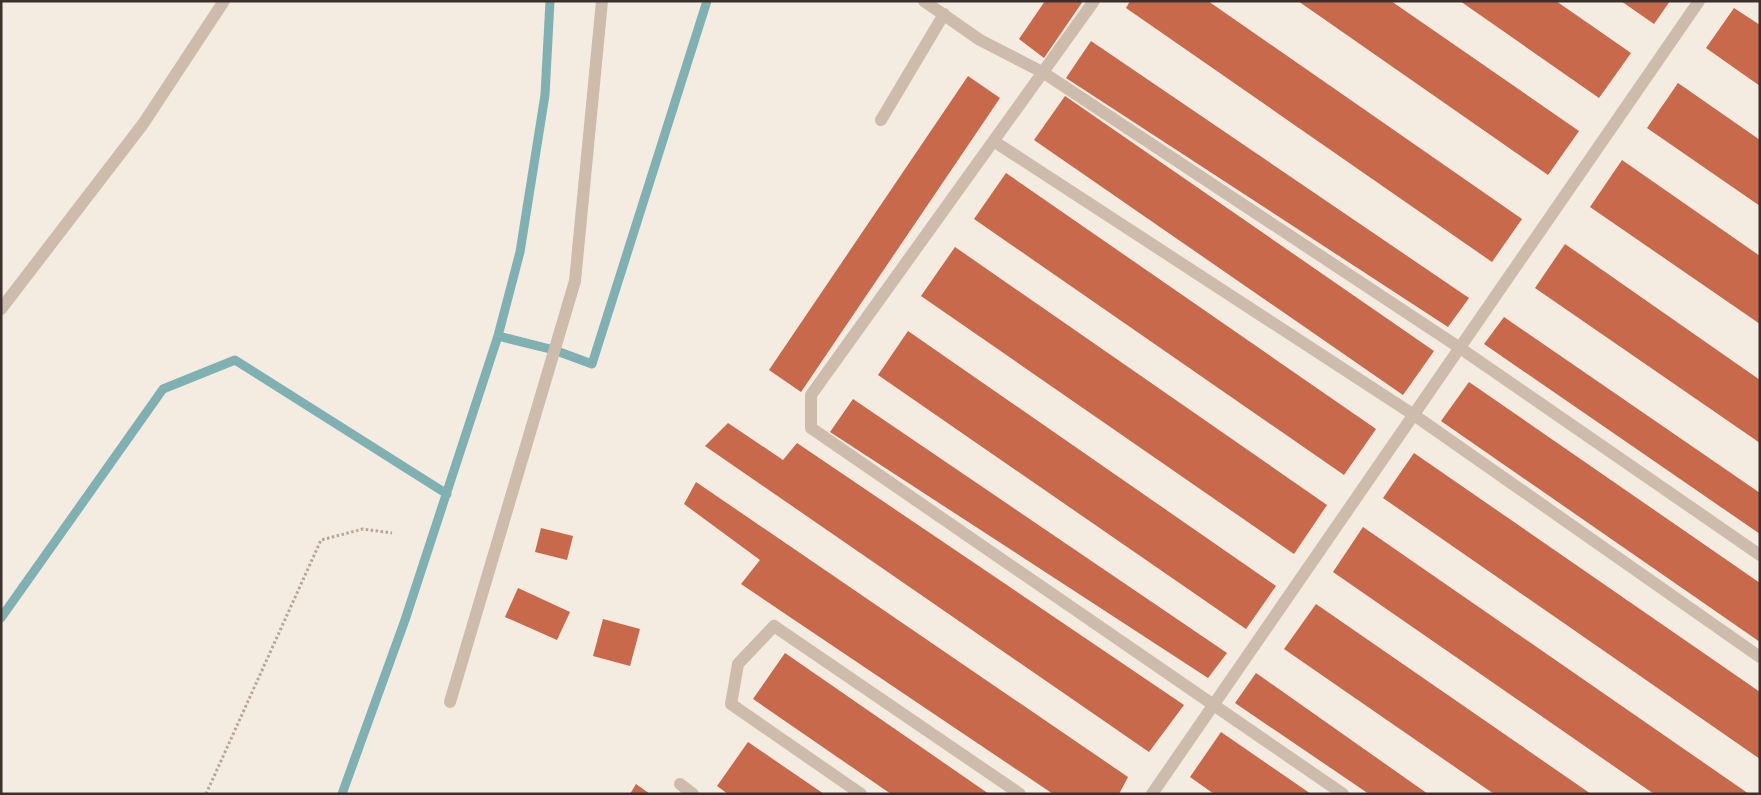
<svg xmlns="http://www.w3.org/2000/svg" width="1761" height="795" viewBox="0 0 1761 795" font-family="Ubuntu,sans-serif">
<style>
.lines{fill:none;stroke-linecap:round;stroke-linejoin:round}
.stream{stroke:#7fb0b2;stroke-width:9}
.building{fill:#c8694b}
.path{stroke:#b9a596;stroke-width:3;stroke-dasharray:2.5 2.5;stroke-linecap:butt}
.service{stroke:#cdbbac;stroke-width:12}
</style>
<rect width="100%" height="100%" fill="#f4ebe1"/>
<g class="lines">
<path class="stream" d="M 498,336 L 520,252 L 545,95 L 550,1
M 1,618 L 163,389 L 235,360 L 447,494
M 342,794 L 405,620 L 498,336 L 554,350 L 592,364 L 707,1"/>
</g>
<path class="building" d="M 1045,1 L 1083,1 L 1044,58 L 1019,39 Z
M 1130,1 L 1208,1 L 1522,219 L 1492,262 L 1126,8 Z
M 1298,1 L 1391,1 L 1579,131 L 1548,175 Z
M 1460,1 L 1556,1 L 1631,53 L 1599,98 Z
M 1621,1 L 1670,1 L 1654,24 Z
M 1734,8 L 1760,25 L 1760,86 L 1706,48 Z
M 1091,41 L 1469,298 L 1448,327 L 1066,78 Z
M 968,76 L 1000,98 L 801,392 L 769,370 Z
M 1678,83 L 1760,140 L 1760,206 L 1647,128 Z
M 1065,96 L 1434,351 L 1403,395 L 1034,140 Z
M 1622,160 L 1760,256 L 1760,324 L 1590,207 Z
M 1006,173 L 1376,429 L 1344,475 L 974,219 Z
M 1565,244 L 1760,380 L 1760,443 L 1535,288 Z
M 955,247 L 1327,505 L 1294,554 L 921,296 Z
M 1504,317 L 1760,493 L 1760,534 L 1484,344 Z
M 908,331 L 1276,586 L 1246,629 L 878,375 Z
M 1469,382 L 1760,583 L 1760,642 L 1441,421 Z
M 853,399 L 1227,653 L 1208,678 L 830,432 Z
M 728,423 L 783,460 L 797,443 L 1184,705 L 1149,752 L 705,446 Z
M 1414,453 L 1760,692 L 1760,759 L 1383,498 Z
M 696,482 L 1128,777 L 1119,794 L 1053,794 L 741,584 L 760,560 L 684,504 Z
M 1363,527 L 1749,794 L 1654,794 L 1333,572 Z
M 541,528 L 573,536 L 567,560 L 535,552 Z
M 518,588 L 570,612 L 557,640 L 505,617 Z
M 1316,604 L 1591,794 L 1494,794 L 1284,649 Z
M 603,619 L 640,629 L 630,666 L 593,656 Z
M 785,653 L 989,794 L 891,794 L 753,699 Z
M 1256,673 L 1428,794 L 1369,794 L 1235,703 Z
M 1221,732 L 1311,794 L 1214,794 L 1190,777 Z
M 748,742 L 824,794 L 728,794 L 717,786 Z
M 636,784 L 650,794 L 630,794 Z"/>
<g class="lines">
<path class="path" d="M 206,794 L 321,540 L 363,529 L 392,533"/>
<path class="service" d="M 924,1 L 980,40 L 1044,73 L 1460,348 L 1760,555
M 1094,1 L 811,395 L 811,428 L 1343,794
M 881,120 L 944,14
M 995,142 L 1414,415 L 1760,657
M 1,309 L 143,124 L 224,1
M 450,702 L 575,281 L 602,1
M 680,784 L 693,794
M 861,794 L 731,704 L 738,664 L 774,626 L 1020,794
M 1152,794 L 1699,1"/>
</g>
<rect width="1761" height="795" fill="none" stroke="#3b302b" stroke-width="5"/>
</svg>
